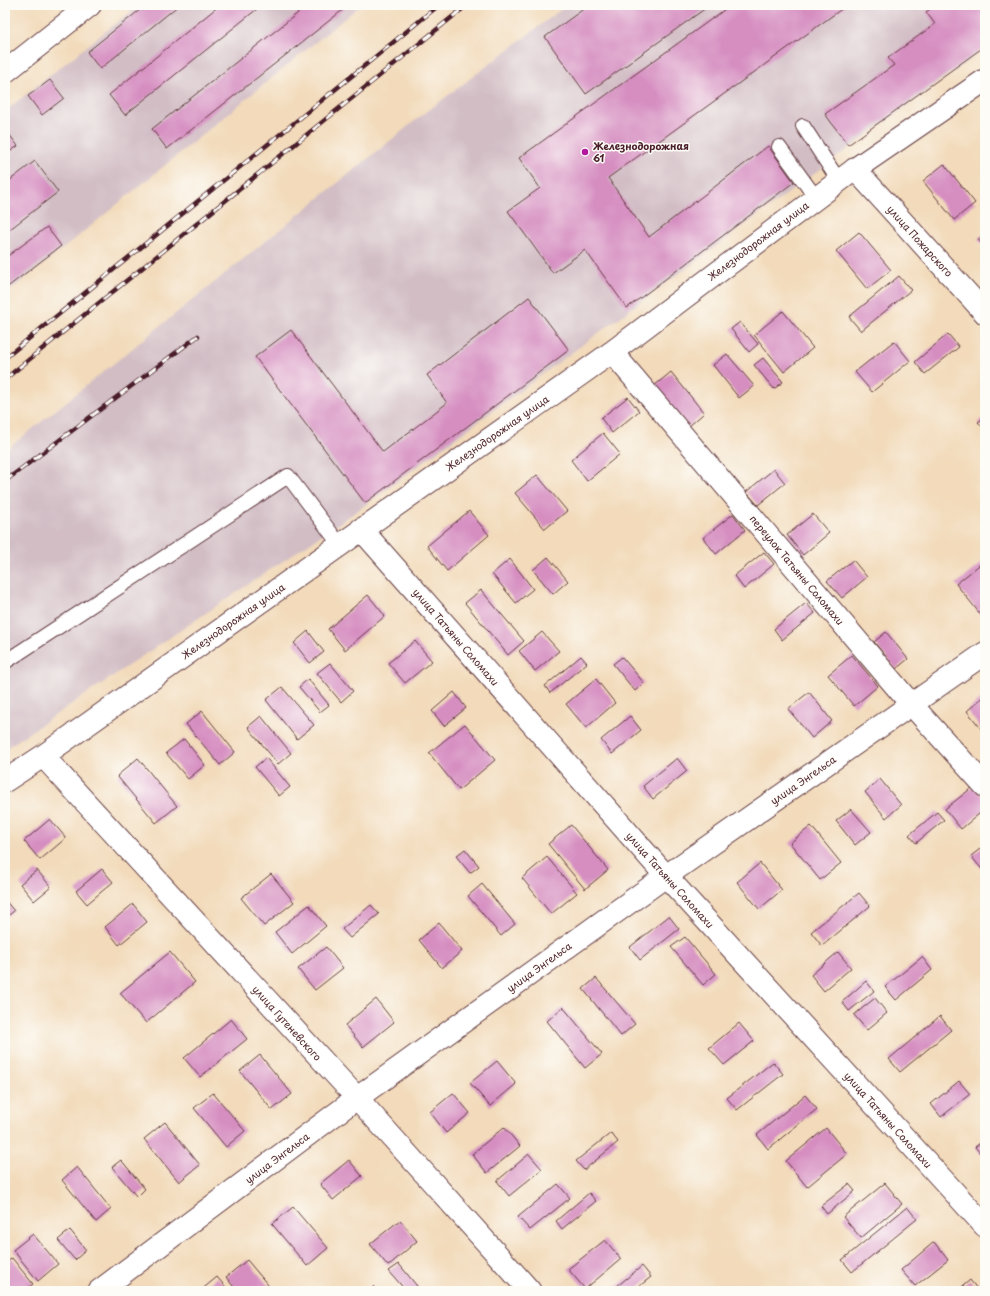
<svg xmlns="http://www.w3.org/2000/svg" width="990" height="1296" viewBox="0 0 990 1296" font-family="'Playpen Sans',sans-serif">
<style>
.industrial{fill:#d2bdc5}
.building{fill:#d68ec1}
.lines{fill:none;stroke-linecap:round;stroke-linejoin:round}
.lane-casing{stroke:#633b40;stroke-width:16}
.street-casing{stroke:#633b40;stroke-width:24}
.secondary-casing{stroke:#633b40;stroke-width:24}
.primary-casing{stroke:#633b40;stroke-width:24}
.lane{stroke:#fff;stroke-width:14}
.street{stroke:#fff;stroke-width:22}
.secondary{stroke:#fff;stroke-width:22}
.primary{stroke:#fff;stroke-width:22}
.rail-casing{stroke:#4a1f2b;stroke-width:4.5}
.rail{stroke:#fdfcf7;stroke-width:3;stroke-dasharray:9;stroke-linecap:butt}
.poi-dot{fill:#b5179e;stroke:#fdfcf7;stroke-width:1.5}
.labels{text-anchor:middle;stroke-width:3;stroke-linejoin:round;paint-order:stroke}
.poi-label{font-size:10px;font-weight:bold;fill:#4a1f2b;stroke:#fdfcf7;text-anchor:start}
.street-label{font-size:10px;fill:#4a1f2b;stroke:#fdfcf7}
</style>
<rect width="100%" height="100%" fill="#fdfcf7"/>
<filter id="ink" filterUnits="userSpaceOnUse"><feTurbulence type="fractalNoise" baseFrequency=".025" numOctaves="2"/><feDisplacementMap in="SourceGraphic" scale="8" xChannelSelector="R" yChannelSelector="G"/><feConvolveMatrix kernelMatrix="1 2 1 2 8 2 1 2 1" color-interpolation-filters="sRGB"/></filter>
<filter id="wash" filterUnits="userSpaceOnUse"><feTurbulence type="fractalNoise" baseFrequency=".012" numOctaves="4" result="noise"/><feDisplacementMap in="SourceGraphic" scale="16" xChannelSelector="R" yChannelSelector="G"/><feGaussianBlur stdDeviation="0.9" result="paint"/><feColorMatrix in="noise" values="0 0 0 0 0 0 0 0 0 0 0 0 0 0 0 0 0 1.4 0 .05"/><feComposite in="paint" operator="in"/></filter>
<g filter="url(#wash)">
<rect width="100%" height="100%" fill="#f2daba"/>
<path class="industrial" d="M 139,5 L 361,5 L 65,247 L 5,294 L 5,111 Z
M 567,5 L 985,5 L 985,48 L 357,511 L 5,749 L 5,451 L 421,116 Z"/>
<g id="blocks">
<path class="building" d="M 146,5 L 179,5 L 100,69 L 87,52 Z
M 220,5 L 262,5 L 125,115 L 109,95 Z
M 308,5 L 349,5 L 167,149 L 152,129 Z
M 589,5 L 710,5 L 586,94 L 545,37 Z
M 731,5 L 847,5 L 608,178 L 649,237 L 768,146 L 794,182 L 627,308 L 585,250 L 553,273 L 508,211 L 540,188 L 519,158 Z
M 936,5 L 985,5 L 985,46 L 848,145 L 825,114 L 894,65 L 888,58 L 935,24 L 926,12 Z
M 50,80 L 64,98 L 42,115 L 28,96 Z
M 5,129 L 18,146 L 5,155 Z
M 35,161 L 58,192 L 5,233 L 5,184 Z
M 944,164 L 975,203 L 954,220 L 923,181 Z
M 47,227 L 61,246 L 5,289 L 5,258 Z
M 859,232 L 891,270 L 867,289 L 836,251 Z
M 985,234 L 985,248 L 978,239 Z
M 899,276 L 911,290 L 861,331 L 849,317 Z
M 529,297 L 569,350 L 365,503 L 255,357 L 291,330 L 383,452 L 447,403 L 427,375 Z
M 783,311 L 813,348 L 784,372 L 754,335 Z
M 740,322 L 758,344 L 749,352 L 731,329 Z
M 948,334 L 959,347 L 925,374 L 915,362 Z
M 894,341 L 910,361 L 872,392 L 855,372 Z
M 727,354 L 754,386 L 739,398 L 713,365 Z
M 763,358 L 783,382 L 774,389 L 754,365 Z
M 671,372 L 704,413 L 688,427 L 654,386 Z
M 628,397 L 639,411 L 612,433 L 601,418 Z
M 985,417 L 985,430 L 978,422 Z
M 603,433 L 620,454 L 587,481 L 571,460 Z
M 774,469 L 785,483 L 758,505 L 746,492 Z
M 537,475 L 567,511 L 545,529 L 515,493 Z
M 469,511 L 489,535 L 447,571 L 427,546 Z
M 733,514 L 745,530 L 716,554 L 703,538 Z
M 813,514 L 829,533 L 803,555 L 787,535 Z
M 764,552 L 774,564 L 744,589 L 734,576 Z
M 548,557 L 568,581 L 553,594 L 533,570 Z
M 510,559 L 533,589 L 516,603 L 492,574 Z
M 853,560 L 867,577 L 842,598 L 827,581 Z
M 983,562 L 985,564 L 985,611 L 981,615 L 956,584 Z
M 481,590 L 524,641 L 508,655 L 465,603 Z
M 368,595 L 385,616 L 345,650 L 328,629 Z
M 806,603 L 815,613 L 782,640 L 774,629 Z
M 308,631 L 324,652 L 310,663 L 294,643 Z
M 542,632 L 559,651 L 535,671 L 519,651 Z
M 886,632 L 908,659 L 896,669 L 874,642 Z
M 415,641 L 432,661 L 405,683 L 388,663 Z
M 852,655 L 878,686 L 854,706 L 828,675 Z
M 581,656 L 587,663 L 550,693 L 545,686 Z
M 622,657 L 644,683 L 635,691 L 613,664 Z
M 330,663 L 353,691 L 341,702 L 317,673 Z
M 308,679 L 329,705 L 320,712 L 299,687 Z
M 596,679 L 615,703 L 586,728 L 566,704 Z
M 282,687 L 314,725 L 297,739 L 266,700 Z
M 454,692 L 466,708 L 444,726 L 432,711 Z
M 809,692 L 832,721 L 812,738 L 788,709 Z
M 982,698 L 985,702 L 985,728 L 983,731 L 967,711 Z
M 202,711 L 235,752 L 220,765 L 186,724 Z
M 261,716 L 291,753 L 278,764 L 248,727 Z
M 630,716 L 641,730 L 612,754 L 601,740 Z
M 465,724 L 495,760 L 459,790 L 429,753 Z
M 184,739 L 205,765 L 188,779 L 166,753 Z
M 138,758 L 177,806 L 156,823 L 117,776 Z
M 266,758 L 290,787 L 279,796 L 255,767 Z
M 677,758 L 687,771 L 653,799 L 643,786 Z
M 880,779 L 901,805 L 886,818 L 865,792 Z
M 974,786 L 985,800 L 985,809 L 961,829 L 945,809 Z
M 851,809 L 871,832 L 855,845 L 836,821 Z
M 937,812 L 944,820 L 916,843 L 909,835 Z
M 50,819 L 66,838 L 40,860 L 24,841 Z
M 571,825 L 608,870 L 585,889 L 548,844 Z
M 811,826 L 841,863 L 820,880 L 790,843 Z
M 985,845 L 985,873 L 971,856 Z
M 465,849 L 479,866 L 470,873 L 456,856 Z
M 547,857 L 577,893 L 551,914 L 522,878 Z
M 760,863 L 782,890 L 759,909 L 737,882 Z
M 102,869 L 113,882 L 87,904 L 76,891 Z
M 37,870 L 51,887 L 34,901 L 20,884 Z
M 271,874 L 294,902 L 264,926 L 241,898 Z
M 482,884 L 515,924 L 501,936 L 468,896 Z
M 859,893 L 870,906 L 822,946 L 811,932 Z
M 5,900 L 14,911 L 5,918 Z
M 133,904 L 147,922 L 119,945 L 105,927 Z
M 309,905 L 326,926 L 292,954 L 275,932 Z
M 371,905 L 379,914 L 350,938 L 342,929 Z
M 669,916 L 679,929 L 640,960 L 630,947 Z
M 439,923 L 462,951 L 442,968 L 419,940 Z
M 685,937 L 716,974 L 703,985 L 671,947 Z
M 326,947 L 343,968 L 315,990 L 298,969 Z
M 170,952 L 195,982 L 146,1023 L 120,993 Z
M 838,952 L 851,968 L 824,991 L 811,975 Z
M 922,957 L 932,970 L 896,1000 L 885,987 Z
M 596,978 L 635,1024 L 621,1036 L 583,989 Z
M 866,981 L 874,991 L 849,1011 L 842,1002 Z
M 875,998 L 887,1013 L 867,1030 L 854,1015 Z
M 376,999 L 394,1022 L 363,1047 L 345,1025 Z
M 563,1007 L 602,1054 L 585,1068 L 547,1021 Z
M 940,1016 L 951,1030 L 900,1072 L 889,1059 Z
M 231,1019 L 247,1039 L 200,1077 L 184,1058 Z
M 739,1023 L 754,1041 L 724,1065 L 709,1048 Z
M 260,1055 L 292,1094 L 272,1110 L 240,1071 Z
M 497,1061 L 516,1084 L 490,1106 L 470,1083 Z
M 773,1062 L 783,1074 L 737,1110 L 727,1098 Z
M 959,1081 L 970,1094 L 941,1117 L 931,1104 Z
M 213,1093 L 245,1131 L 226,1147 L 194,1108 Z
M 453,1093 L 470,1113 L 446,1133 L 430,1112 Z
M 805,1095 L 817,1109 L 768,1149 L 757,1135 Z
M 165,1122 L 200,1165 L 179,1182 L 144,1139 Z
M 504,1127 L 520,1146 L 487,1173 L 472,1154 Z
M 826,1128 L 847,1154 L 807,1187 L 786,1161 Z
M 611,1133 L 618,1142 L 584,1170 L 576,1161 Z
M 985,1139 L 985,1159 L 975,1147 Z
M 529,1154 L 542,1169 L 509,1196 L 497,1181 Z
M 121,1160 L 145,1189 L 137,1197 L 112,1167 Z
M 349,1160 L 362,1176 L 333,1200 L 320,1184 Z
M 77,1167 L 111,1209 L 96,1222 L 62,1180 Z
M 885,1183 L 902,1204 L 861,1238 L 843,1217 Z
M 558,1184 L 570,1198 L 530,1230 L 518,1217 Z
M 849,1184 L 855,1191 L 827,1214 L 821,1206 Z
M 589,1193 L 596,1201 L 562,1229 L 556,1221 Z
M 293,1207 L 328,1248 L 307,1266 L 272,1224 Z
M 907,1207 L 917,1219 L 852,1272 L 842,1260 Z
M 400,1220 L 417,1241 L 388,1266 L 370,1244 Z
M 70,1230 L 86,1250 L 75,1260 L 58,1240 Z
M 33,1234 L 58,1264 L 38,1281 L 13,1250 Z
M 605,1240 L 621,1259 L 585,1289 L 568,1269 Z
M 934,1242 L 948,1260 L 915,1286 L 901,1270 Z
M 12,1258 L 33,1284 L 24,1291 L 5,1291 L 5,1264 Z
M 247,1260 L 273,1291 L 237,1291 L 226,1277 Z
M 399,1264 L 421,1291 L 406,1291 L 389,1271 Z
M 642,1266 L 651,1277 L 633,1291 L 611,1291 Z
M 217,1277 L 229,1291 L 200,1291 Z
M 970,1280 L 979,1291 L 957,1291 Z
M 374,1286 L 378,1291 L 369,1291 Z"/>
</g>
</g>
<g filter="url(#ink)">
<use href="#blocks" fill-opacity="0" stroke="#633b40" stroke-width="1"/>
<g class="lines">
<defs>
<path id="lane" d="M 803,126 L 839,181
M 779,147 L 816,198
M 5,662 L 288,476 L 340,545"/>
<path id="street" d="M 612,352 L 911,704 L 985,786
M 361,529 L 666,876 L 985,1226
M 43,756 L 357,1098 L 530,1291
M 5,781 L 43,756 L 612,352 L 855,169 L 985,80
M 99,1291 L 357,1098 L 666,876 L 985,653"/>
<path id="secondary" d="M 855,169 L 985,313"/>
<path id="primary" d="M 5,72 L 90,5"/>
</defs>
<use href="#lane" class="lane-casing"/>
<use href="#street" class="street-casing"/>
<use href="#secondary" class="secondary-casing"/>
<use href="#primary" class="primary-casing"/>
<use href="#lane" class="lane"/>
<use href="#street" class="street"/>
<use href="#secondary" class="secondary"/>
<use href="#primary" class="primary"/>
<defs>
<path id="rail" d="M 5,358 L 439,5
M 5,379 L 467,5
M 5,481 L 198,336"/>
</defs>
<use href="#rail" class="rail-casing"/>
<use href="#rail" class="rail"/>
</g>
</g>
<circle class="poi-dot" cx="585" cy="152" r="4"/>
<g class="labels">
<g class="poi-label">
<text x="593" y="150">Железнодорожная<tspan x="593" dy="12">61</tspan></text>
</g>
<g class="street-label">
<text transform="translate(758 241) rotate(-37)" y="4">Железнодорожная улица</text>
<text transform="translate(920 241) rotate(48)" y="4">улица Пожарского</text>
<text transform="translate(497 433) rotate(-35)" y="4">Железнодорожная улица</text>
<text transform="translate(797 570) rotate(50)" y="4">переулок Татьяны Соломахи</text>
<text transform="translate(233 621) rotate(-35)" y="4">Железнодорожная улица</text>
<text transform="translate(456 637) rotate(49)" y="4">улица Татьяны Соломахи</text>
<text transform="translate(803 780) rotate(-35)" y="4">улица Энгельса</text>
<text transform="translate(670 880) rotate(48)" y="4">улица Татьяны Соломахи</text>
<text transform="translate(539 967) rotate(-36)" y="4">улица Энгельса</text>
<text transform="translate(287 1023) rotate(48)" y="4">улица Гутеневского</text>
<text transform="translate(888 1120) rotate(48)" y="4">улица Татьяны Соломахи</text>
<text transform="translate(277 1158) rotate(-37)" y="4">улица Энгельса</text>
</g>
</g>
<rect width="990" height="1296" fill="none" stroke="#fdfcf7" stroke-width="20"/>
</svg>
